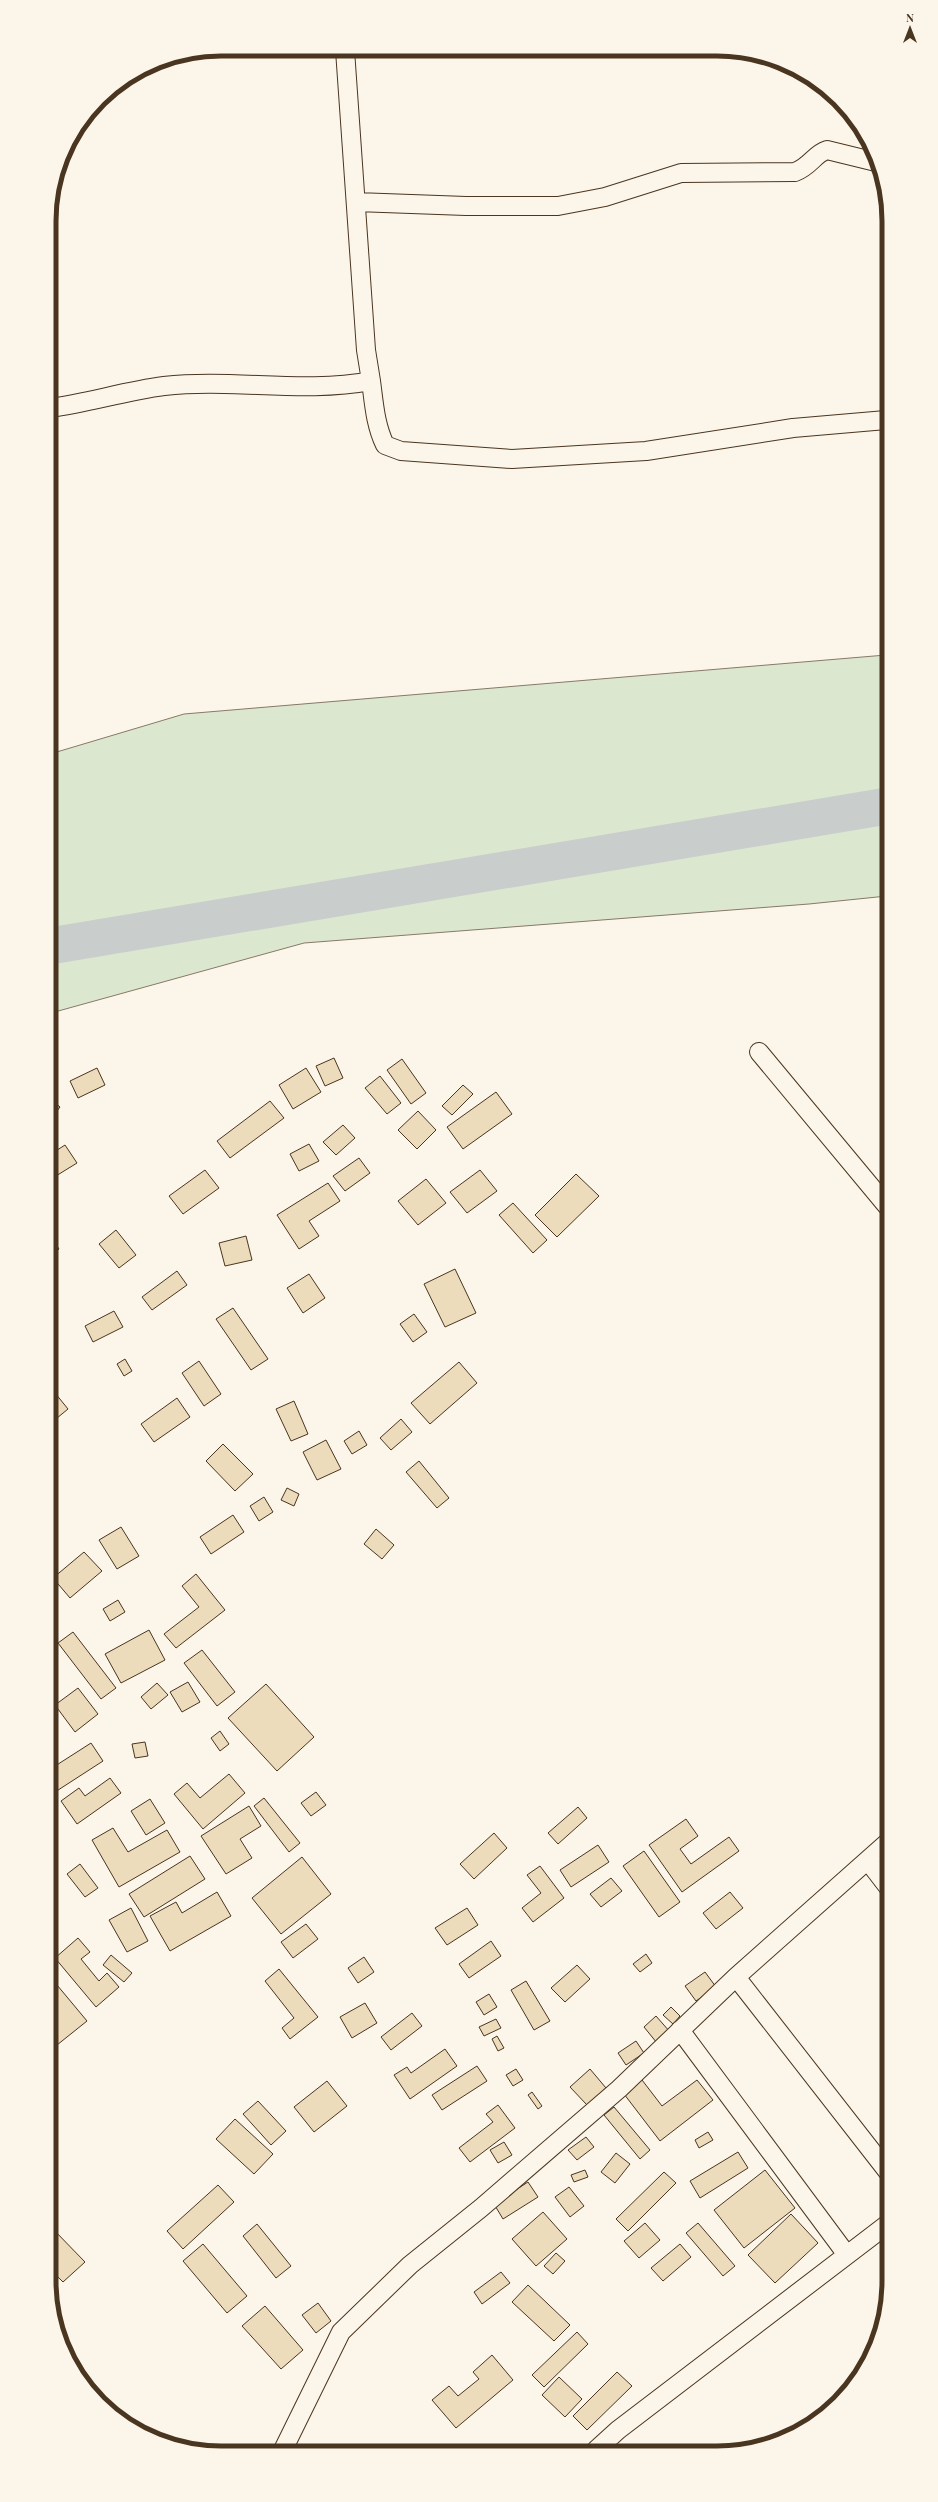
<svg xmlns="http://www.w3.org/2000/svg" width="938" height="2502" viewBox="0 0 938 2502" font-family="'Playfair Display',serif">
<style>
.green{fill:#dce7d0;stroke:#887966}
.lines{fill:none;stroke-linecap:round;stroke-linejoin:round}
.river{stroke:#c9cecd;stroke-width:37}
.building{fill:#ecdcbc;stroke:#4a3520}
.street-casing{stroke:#4a3520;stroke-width:20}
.street{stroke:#fbf6e9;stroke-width:18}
.rim{fill:none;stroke:#4a3520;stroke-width:5}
</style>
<rect width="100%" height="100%" fill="#fbf6e9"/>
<path class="green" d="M 886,655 L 887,896 L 809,904 L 304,943 L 51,1013 L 50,754 L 184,714 Z"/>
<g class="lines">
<path class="river" d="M 50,946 L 887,806"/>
</g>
<path class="building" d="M 334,1058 L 343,1078 L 325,1086 L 316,1066 Z
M 402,1059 L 426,1093 L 411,1104 L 387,1070 Z
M 97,1068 L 105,1085 L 78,1098 L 70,1081 Z
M 306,1068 L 321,1092 L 293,1109 L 279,1085 Z
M 380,1076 L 401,1103 L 387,1114 L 365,1088 Z
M 463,1085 L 473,1094 L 452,1115 L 442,1106 Z
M 496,1092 L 512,1114 L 463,1149 L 447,1127 Z
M 51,1099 L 60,1107 L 51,1119 Z
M 270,1101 L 284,1118 L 230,1158 L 217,1141 Z
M 418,1111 L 436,1130 L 417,1149 L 398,1130 Z
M 343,1125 L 355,1138 L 336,1155 L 323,1142 Z
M 309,1144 L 319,1161 L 299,1171 L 290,1154 Z
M 65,1145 L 77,1163 L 51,1179 L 51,1154 Z
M 359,1158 L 370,1173 L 345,1191 L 333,1176 Z
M 205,1170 L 219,1188 L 183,1214 L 169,1196 Z
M 480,1170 L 497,1191 L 467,1213 L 450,1192 Z
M 576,1174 L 599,1196 L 557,1237 L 535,1215 Z
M 426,1179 L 446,1203 L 418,1225 L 398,1201 Z
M 328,1183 L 340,1201 L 309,1221 L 319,1236 L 299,1249 L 277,1215 Z
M 513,1203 L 547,1240 L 533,1253 L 499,1215 Z
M 116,1230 L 136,1255 L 119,1268 L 99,1244 Z
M 246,1236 L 252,1260 L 225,1266 L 219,1243 Z
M 51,1237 L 59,1249 L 51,1255 Z
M 455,1269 L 476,1313 L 445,1327 L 424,1284 Z
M 177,1271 L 187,1285 L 152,1310 L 142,1297 Z
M 309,1274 L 325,1298 L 303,1313 L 287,1288 Z
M 233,1308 L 268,1359 L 251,1370 L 216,1319 Z
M 114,1311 L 123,1327 L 93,1342 L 85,1326 Z
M 414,1314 L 427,1332 L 413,1342 L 400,1324 Z
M 125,1359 L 132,1371 L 124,1376 L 117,1364 Z
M 199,1361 L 221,1394 L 204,1406 L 182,1373 Z
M 459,1362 L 477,1383 L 430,1424 L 411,1403 Z
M 51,1388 L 68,1409 L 51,1423 Z
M 177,1398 L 190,1417 L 154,1442 L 141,1424 Z
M 294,1401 L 308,1434 L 291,1441 L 276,1409 Z
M 401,1419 L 412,1432 L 391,1450 L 380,1438 Z
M 359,1431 L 367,1445 L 352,1454 L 344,1441 Z
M 326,1440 L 341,1469 L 317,1480 L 303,1452 Z
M 223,1444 L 253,1474 L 235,1491 L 206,1461 Z
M 419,1461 L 449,1498 L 437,1508 L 406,1472 Z
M 287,1488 L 299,1494 L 294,1506 L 281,1500 Z
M 264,1497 L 273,1512 L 259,1521 L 250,1506 Z
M 233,1515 L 244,1532 L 211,1554 L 200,1537 Z
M 121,1527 L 139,1556 L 117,1569 L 99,1540 Z
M 376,1529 L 394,1545 L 382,1559 L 364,1544 Z
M 84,1552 L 102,1571 L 70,1598 L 53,1578 Z
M 196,1574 L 225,1610 L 176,1648 L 164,1634 L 199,1607 L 182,1586 Z
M 118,1600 L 125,1612 L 110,1621 L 103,1609 Z
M 149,1630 L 165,1660 L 121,1683 L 105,1654 Z
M 73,1632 L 116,1688 L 101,1699 L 58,1643 Z
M 202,1650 L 235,1692 L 217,1706 L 184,1663 Z
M 188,1682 L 200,1702 L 182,1712 L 170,1692 Z
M 157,1683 L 168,1695 L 151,1709 L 141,1697 Z
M 266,1684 L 314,1737 L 277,1771 L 228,1718 Z
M 78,1688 L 98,1714 L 75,1732 L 55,1705 Z
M 220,1731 L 229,1744 L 220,1751 L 211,1738 Z
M 145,1742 L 148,1756 L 135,1758 L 132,1744 Z
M 91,1743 L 103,1761 L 52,1794 L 52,1768 Z
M 229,1774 L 245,1793 L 203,1829 L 174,1794 L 187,1783 L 200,1798 Z
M 110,1778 L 121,1793 L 77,1824 L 61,1801 L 79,1788 L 85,1796 Z
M 316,1792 L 326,1805 L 311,1816 L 301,1803 Z
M 264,1798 L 300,1843 L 289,1852 L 254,1806 Z
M 150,1799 L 165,1823 L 146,1835 L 131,1811 Z
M 249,1806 L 261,1826 L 240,1839 L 252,1858 L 226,1874 L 201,1836 Z
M 578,1807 L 587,1818 L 558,1844 L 548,1833 Z
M 686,1819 L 698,1836 L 680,1849 L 691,1864 L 729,1837 L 739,1851 L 682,1892 L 649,1845 Z
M 113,1828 L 128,1852 L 167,1830 L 180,1852 L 119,1887 L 92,1840 Z
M 494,1833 L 507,1848 L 474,1879 L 460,1864 Z
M 598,1845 L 609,1862 L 571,1887 L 560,1870 Z
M 644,1851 L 680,1902 L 659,1917 L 623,1866 Z
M 190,1856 L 205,1879 L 144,1917 L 129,1894 Z
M 302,1857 L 331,1894 L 281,1934 L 252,1898 Z
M 80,1864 L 98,1888 L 85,1897 L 67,1874 Z
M 540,1866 L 564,1898 L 533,1922 L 522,1908 L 541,1893 L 527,1875 Z
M 611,1878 L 622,1891 L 601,1907 L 590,1894 Z
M 217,1892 L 231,1916 L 170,1951 L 150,1916 L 176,1902 L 182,1913 Z
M 730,1892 L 743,1908 L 716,1929 L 703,1913 Z
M 131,1908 L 148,1941 L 127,1952 L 109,1920 Z
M 467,1908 L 478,1925 L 447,1945 L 435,1928 Z
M 306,1924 L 318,1939 L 293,1958 L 281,1942 Z
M 78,1938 L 90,1952 L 81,1959 L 99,1981 L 107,1973 L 119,1987 L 96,2007 L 55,1958 Z
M 491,1941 L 501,1956 L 469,1978 L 459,1964 Z
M 646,1954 L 652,1963 L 640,1972 L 633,1964 Z
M 111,1955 L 132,1973 L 124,1982 L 103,1965 Z
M 364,1957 L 374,1972 L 358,1983 L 348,1968 Z
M 577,1965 L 590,1979 L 565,2002 L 551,1988 Z
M 279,1969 L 318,2017 L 290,2039 L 282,2028 L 294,2018 L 265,1981 Z
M 705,1972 L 716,1987 L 696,2001 L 685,1986 Z
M 52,1979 L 87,2021 L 52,2049 Z
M 526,1981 L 550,2021 L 534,2030 L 511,1990 Z
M 489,1994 L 497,2007 L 484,2015 L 476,2002 Z
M 365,2003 L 377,2023 L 352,2038 L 340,2017 Z
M 671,2007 L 680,2016 L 673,2024 L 663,2015 Z
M 412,2013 L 422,2026 L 391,2050 L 381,2037 Z
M 656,2016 L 670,2032 L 657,2043 L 644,2027 Z
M 496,2019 L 501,2028 L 484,2036 L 479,2027 Z
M 497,2036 L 504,2048 L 498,2051 L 492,2039 Z
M 636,2041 L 644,2053 L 626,2065 L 618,2053 Z
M 445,2049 L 457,2066 L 410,2099 L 394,2075 L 407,2067 L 411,2073 Z
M 477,2066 L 487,2081 L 442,2110 L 432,2095 Z
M 516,2069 L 523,2080 L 513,2086 L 506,2075 Z
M 590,2069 L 606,2088 L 587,2105 L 570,2087 Z
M 642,2080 L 662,2106 L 697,2080 L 713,2100 L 660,2141 L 624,2094 Z
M 327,2081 L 347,2106 L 314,2132 L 294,2107 Z
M 532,2092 L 542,2106 L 538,2109 L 528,2095 Z
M 258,2101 L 286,2131 L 271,2145 L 243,2114 Z
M 498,2105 L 515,2128 L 470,2162 L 459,2148 L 493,2122 L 486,2114 Z
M 614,2107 L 650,2150 L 640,2159 L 604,2115 Z
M 235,2119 L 273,2154 L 254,2174 L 216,2139 Z
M 708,2132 L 713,2140 L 699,2148 L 695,2140 Z
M 586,2137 L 594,2147 L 577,2160 L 568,2150 Z
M 504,2142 L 512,2155 L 498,2163 L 490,2150 Z
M 738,2152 L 748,2168 L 700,2198 L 690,2181 Z
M 616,2153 L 630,2164 L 615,2183 L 601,2172 Z
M 585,2170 L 588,2177 L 574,2182 L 571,2175 Z
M 765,2170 L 795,2208 L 744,2248 L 714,2210 Z
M 664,2172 L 676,2183 L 628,2231 L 616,2219 Z
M 528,2182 L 538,2197 L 503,2219 L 494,2204 Z
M 218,2185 L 234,2202 L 183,2249 L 167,2231 Z
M 569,2187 L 584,2206 L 570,2217 L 555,2197 Z
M 543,2212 L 567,2239 L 536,2266 L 512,2239 Z
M 791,2214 L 818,2243 L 775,2283 L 748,2255 Z
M 645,2223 L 660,2240 L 639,2258 L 624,2241 Z
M 698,2223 L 735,2266 L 723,2276 L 686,2233 Z
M 257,2224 L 291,2266 L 276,2278 L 243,2236 Z
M 52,2228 L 85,2262 L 63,2282 L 52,2271 Z
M 203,2244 L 247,2296 L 227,2313 L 183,2261 Z
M 680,2244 L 691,2257 L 663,2281 L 651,2268 Z
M 556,2253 L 565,2261 L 553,2274 L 544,2266 Z
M 501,2272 L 510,2283 L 482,2304 L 474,2292 Z
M 528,2285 L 570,2325 L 554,2341 L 512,2302 Z
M 318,2303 L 331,2321 L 316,2333 L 302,2315 Z
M 265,2306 L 303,2350 L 281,2369 L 242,2326 Z
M 577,2332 L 588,2344 L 544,2387 L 532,2375 Z
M 492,2355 L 513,2380 L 456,2428 L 432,2400 L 449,2386 L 458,2396 L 479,2379 L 473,2372 Z
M 617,2372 L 632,2386 L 587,2430 L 573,2416 Z
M 559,2377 L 582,2399 L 565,2417 L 542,2395 Z"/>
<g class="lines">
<defs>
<path id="street" d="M 356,202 L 466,206 L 558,206 L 605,197 L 681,173 L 795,172 C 811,166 814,154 827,150 L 876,162
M 371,381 C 374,403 375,424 385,445 L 401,451 L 512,459 L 646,451 L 793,428 L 886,420
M 50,408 C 88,403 125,391 164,386 C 232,378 303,394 371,381 L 366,350 L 345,50
M 759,1052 L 887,1206
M 868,1861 L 888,1887
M 736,1977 L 888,2172
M 680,2030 L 847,2255
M 283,2450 L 341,2332 L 410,2265 L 481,2208 L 619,2089 L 736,1977 L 888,1842
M 596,2450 L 618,2430 L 889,2223"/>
</defs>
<use href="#street" class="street-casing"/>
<use href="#street" class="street"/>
</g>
<path d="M0 0H938V2502H0ZM221 56H717A165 165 0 0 1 882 221V2281A165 165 0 0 1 717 2446H221A165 165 0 0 1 56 2281V221A165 165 0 0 1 221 56Z" fill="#fbf6e9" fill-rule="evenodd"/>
<path class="rim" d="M221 56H717A165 165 0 0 1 882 221V2281A165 165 0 0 1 717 2446H221A165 165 0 0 1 56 2281V221A165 165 0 0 1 221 56Z"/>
<g transform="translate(910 28)" stroke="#fbf6e9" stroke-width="3" paint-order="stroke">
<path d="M0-3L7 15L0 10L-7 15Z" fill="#4a3520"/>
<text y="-6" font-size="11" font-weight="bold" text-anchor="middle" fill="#4a3520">N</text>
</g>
</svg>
